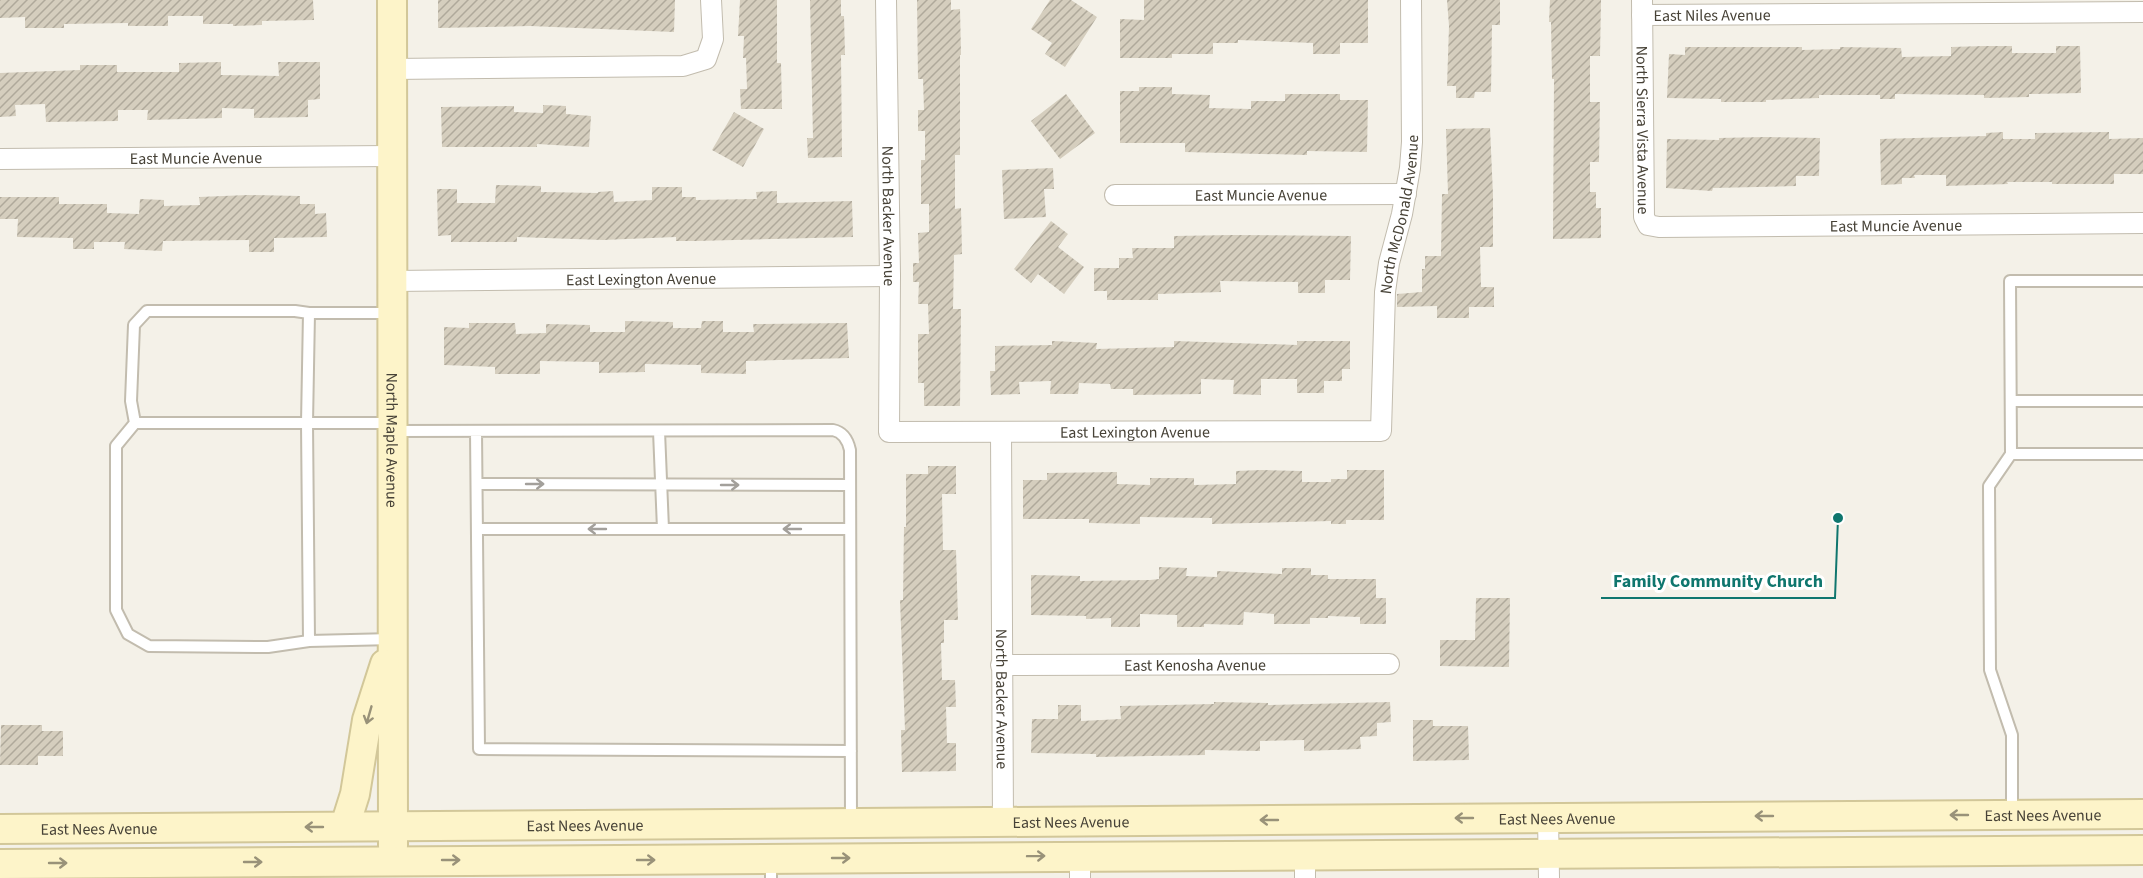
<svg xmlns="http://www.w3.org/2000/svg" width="2143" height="878" viewBox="0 0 2143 878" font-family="'Source Sans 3',sans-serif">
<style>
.building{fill:url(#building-hatch)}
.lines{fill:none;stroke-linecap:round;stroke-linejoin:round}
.lane-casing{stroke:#c2bcae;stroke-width:14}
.street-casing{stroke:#c2bcae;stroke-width:22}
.secondary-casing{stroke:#d2c799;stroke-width:32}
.lane{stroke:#fff;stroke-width:10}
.street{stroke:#fff;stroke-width:20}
.secondary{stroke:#fdf4c9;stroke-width:28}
.oneway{stroke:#a3a09b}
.oneway2{stroke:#999279}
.labels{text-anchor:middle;stroke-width:6;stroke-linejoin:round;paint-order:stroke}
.street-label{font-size:16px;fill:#474237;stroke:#fff}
.leader{fill:none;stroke:#0f766e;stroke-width:2}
.callout-dot{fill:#0f766e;stroke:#fff;stroke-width:2}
.callout-label{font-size:18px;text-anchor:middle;font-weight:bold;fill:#0f766e;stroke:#fff;stroke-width:6;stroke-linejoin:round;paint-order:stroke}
</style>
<defs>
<pattern id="building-hatch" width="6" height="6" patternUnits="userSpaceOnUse" patternTransform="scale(1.5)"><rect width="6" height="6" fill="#d5cebe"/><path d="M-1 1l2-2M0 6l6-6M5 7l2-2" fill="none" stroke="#afa99b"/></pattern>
</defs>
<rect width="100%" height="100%" fill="#f4f1e8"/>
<path class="building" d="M 0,0 L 313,0 L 314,20 L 262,21 L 262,25 L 233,26 L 233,24 L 203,24 L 203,16 L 168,16 L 168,26 L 128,26 L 128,23 L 64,24 L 64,28 L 25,28 L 25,17 L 0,18 Z
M 438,0 L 675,0 L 674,32 L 530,26 L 438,28 Z
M 740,0 L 777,0 L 777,63 L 781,63 L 782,109 L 741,109 L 740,89 L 747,89 L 746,58 L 743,58 L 744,36 L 738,36 Z
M 810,0 L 841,0 L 841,16 L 844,16 L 845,55 L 841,55 L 842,157 L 808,158 L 807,138 L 813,138 Z
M 917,0 L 951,0 L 951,10 L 960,9 L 961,55 L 960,55 L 960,155 L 955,155 L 955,209 L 961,208 L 962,254 L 954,255 L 953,309 L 961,309 L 960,406 L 924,406 L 924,383 L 918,383 L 918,334 L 929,334 L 928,304 L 918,304 L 919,282 L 913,282 L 913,263 L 919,263 L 918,233 L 929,232 L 929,204 L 921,204 L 921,160 L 925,160 L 925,131 L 918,131 L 918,110 L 924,110 L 923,79 L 918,79 Z
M 1050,0 L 1071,0 L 1097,17 L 1065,67 L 1045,54 L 1052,43 L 1031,29 Z
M 1144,0 L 1368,0 L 1368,43 L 1340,43 L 1340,54 L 1313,54 L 1313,43 L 1238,40 L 1238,43 L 1213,43 L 1213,54 L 1172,54 L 1172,58 L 1120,58 L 1120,19 L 1144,20 Z
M 1447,0 L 1500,0 L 1500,25 L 1492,25 L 1491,92 L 1475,92 L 1474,98 L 1456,98 L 1456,86 L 1447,86 L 1449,26 Z
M 1550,0 L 1601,0 L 1600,56 L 1590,56 L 1590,102 L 1600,102 L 1599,162 L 1590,162 L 1590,192 L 1596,192 L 1596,208 L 1601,208 L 1601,238 L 1553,239 L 1554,79 L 1552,79 L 1551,22 L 1549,22 Z
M 1984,46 L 2012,46 L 2012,53 L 2056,53 L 2056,46 L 2080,46 L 2081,93 L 2029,94 L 2029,97 L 1984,98 L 1984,95 L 1895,94 L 1895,99 L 1880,99 L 1880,95 L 1819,95 L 1819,98 L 1766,100 L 1766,102 L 1721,102 L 1721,99 L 1667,98 L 1669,54 L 1685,55 L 1685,47 L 1802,47 L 1802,50 L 1840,49 L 1840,47 L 1901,48 L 1902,57 L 1951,56 L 1951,47 Z
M 221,62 L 221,75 L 279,76 L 278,62 L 320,62 L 320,99 L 308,100 L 308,117 L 254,118 L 254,109 L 222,108 L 222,118 L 147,120 L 148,110 L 118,110 L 118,121 L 46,122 L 45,104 L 15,105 L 16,116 L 0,117 L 0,73 L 80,70 L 80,65 L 117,65 L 117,72 L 179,72 L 179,63 Z
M 1139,87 L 1172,87 L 1172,94 L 1210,95 L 1209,108 L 1251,109 L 1251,101 L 1285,101 L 1285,94 L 1340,94 L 1340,100 L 1368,100 L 1367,152 L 1307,151 L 1307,155 L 1185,152 L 1185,143 L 1120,143 L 1120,91 L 1139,91 Z
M 1066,94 L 1095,133 L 1060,159 L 1031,121 Z
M 543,105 L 566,106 L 566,114 L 591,116 L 589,147 L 537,144 L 537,147 L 442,147 L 441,107 L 514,106 L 514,112 L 543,113 Z
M 734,112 L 764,129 L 743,167 L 712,150 Z
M 1490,128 L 1493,195 L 1493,247 L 1480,247 L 1481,287 L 1494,287 L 1494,307 L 1469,307 L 1469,318 L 1437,318 L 1437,306 L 1397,307 L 1397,294 L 1422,292 L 1422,269 L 1425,269 L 1425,256 L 1441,256 L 1442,194 L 1448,194 L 1446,129 Z
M 2003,132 L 2003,139 L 2035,139 L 2035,133 L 2109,132 L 2109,139 L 2143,138 L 2143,174 L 2114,174 L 2114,184 L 2052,184 L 2052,182 L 2007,182 L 2008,184 L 1946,186 L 1946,175 L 1914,175 L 1915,178 L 1902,178 L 1902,184 L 1881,185 L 1880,139 L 1986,136 L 1986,133 Z
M 1765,137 L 1820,138 L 1819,176 L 1796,176 L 1796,186 L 1713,188 L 1712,191 L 1666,188 L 1667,139 L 1719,140 L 1719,138 Z
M 1053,168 L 1054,189 L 1044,189 L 1046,217 L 1004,219 L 1002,170 Z
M 496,185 L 541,186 L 541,192 L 598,193 L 598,192 L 613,191 L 614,202 L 652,200 L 652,187 L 682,187 L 682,197 L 696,197 L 696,200 L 757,199 L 756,192 L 777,191 L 777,203 L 852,201 L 853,237 L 696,241 L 676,241 L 676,237 L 603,240 L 517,237 L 517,242 L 451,242 L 451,235 L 438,236 L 437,189 L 457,189 L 457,203 L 495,203 Z
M 248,195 L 300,196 L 300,204 L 315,204 L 315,214 L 326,213 L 327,237 L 274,238 L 274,252 L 249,252 L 249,240 L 163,241 L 162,251 L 124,249 L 125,242 L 94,242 L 94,249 L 73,249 L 73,238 L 17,237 L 18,219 L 0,219 L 0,197 L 59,197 L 59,204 L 107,204 L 107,213 L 139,214 L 140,199 L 164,200 L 164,206 L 200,205 L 199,197 Z
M 1051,221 L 1068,234 L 1058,247 L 1084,267 L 1064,294 L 1038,274 L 1031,283 L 1014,269 Z
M 1233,235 L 1351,236 L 1350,280 L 1325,280 L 1325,293 L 1298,293 L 1298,282 L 1220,281 L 1221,292 L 1158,294 L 1158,300 L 1107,300 L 1107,291 L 1094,291 L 1094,268 L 1119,268 L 1119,258 L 1133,258 L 1132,248 L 1174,248 L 1174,236 Z
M 625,321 L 673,322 L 673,328 L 701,328 L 702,321 L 723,321 L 723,332 L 754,332 L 753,324 L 847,323 L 849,358 L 746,361 L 746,374 L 701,373 L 701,365 L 645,364 L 645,372 L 599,373 L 599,362 L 540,361 L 540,374 L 495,374 L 495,367 L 444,365 L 444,327 L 469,328 L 469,323 L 515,323 L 516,334 L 546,333 L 546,324 L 590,325 L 590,332 L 625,332 Z
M 1052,341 L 1097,343 L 1096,349 L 1174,347 L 1174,341 L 1297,345 L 1297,341 L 1350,341 L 1350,369 L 1342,369 L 1342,381 L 1324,381 L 1324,393 L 1297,393 L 1297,379 L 1261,379 L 1261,395 L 1233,394 L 1234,380 L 1201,379 L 1201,394 L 1133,395 L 1133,389 L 1111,389 L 1110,384 L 1079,383 L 1078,394 L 1050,394 L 1051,381 L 1019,382 L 1020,394 L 991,395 L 990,371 L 995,371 L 995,346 L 1052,345 Z
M 928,466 L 956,466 L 956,494 L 942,494 L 943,550 L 956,550 L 958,620 L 944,620 L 944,643 L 941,643 L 942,680 L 955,680 L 956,707 L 946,707 L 947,743 L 956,743 L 956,771 L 902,772 L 901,730 L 905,730 L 900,600 L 903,600 L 904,527 L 906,527 L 906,474 L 928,474 Z
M 1262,470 L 1302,471 L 1302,482 L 1331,482 L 1331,479 L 1347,479 L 1347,470 L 1384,470 L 1384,520 L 1346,520 L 1346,524 L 1331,524 L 1331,521 L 1212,524 L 1212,518 L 1140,517 L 1140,524 L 1089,523 L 1089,519 L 1023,519 L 1023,480 L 1047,480 L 1047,473 L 1117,472 L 1117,484 L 1150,485 L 1150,478 L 1194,478 L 1194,485 L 1236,484 L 1236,471 Z
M 1159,567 L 1187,568 L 1186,576 L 1217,577 L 1217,571 L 1282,574 L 1282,568 L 1311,568 L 1311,575 L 1328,575 L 1328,579 L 1376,579 L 1376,598 L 1386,598 L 1386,624 L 1360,624 L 1360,617 L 1328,616 L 1328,618 L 1310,618 L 1310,624 L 1274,624 L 1274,614 L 1244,612 L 1243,625 L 1204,624 L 1204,627 L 1177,627 L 1177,615 L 1140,614 L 1140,627 L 1111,627 L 1111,618 L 1086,619 L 1086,616 L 1031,615 L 1031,575 L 1080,576 L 1080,581 L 1150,580 L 1159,579 Z
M 1476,598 L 1510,598 L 1509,667 L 1440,666 L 1440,640 L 1475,640 Z
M 1214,702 L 1268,703 L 1268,705 L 1390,702 L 1391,722 L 1377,723 L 1377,736 L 1360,737 L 1361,749 L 1304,751 L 1304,740 L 1260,741 L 1260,751 L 1205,750 L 1205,755 L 1096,757 L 1096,754 L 1031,753 L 1032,719 L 1058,719 L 1058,705 L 1081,705 L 1081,721 L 1121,719 L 1120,706 L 1214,704 Z
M 1413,720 L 1433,720 L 1433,726 L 1468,726 L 1469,760 L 1413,761 Z
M 1,725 L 42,725 L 42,731 L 63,731 L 63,756 L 38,756 L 38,765 L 0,765 Z"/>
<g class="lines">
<defs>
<path id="lane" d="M 309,313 L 295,311 L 147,311 L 134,325 L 131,401 L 135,423 L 307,423 L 309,641
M 2011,401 L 2143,401
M 135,423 L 116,446 L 116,610 L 128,634 L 149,646 L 268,647 L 309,641 L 393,639
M 393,423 L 307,423 L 309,313 L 393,313
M 393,431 L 833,430 C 843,432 848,441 850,450 L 851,822
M 476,431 L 479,749 L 851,751
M 659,431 L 663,529
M 2011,454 L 2143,454
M 477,484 L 850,485
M 477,529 L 850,529
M 2012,815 L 2012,735 L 1990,670 L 1989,486 L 2011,454 L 2010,281 L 2143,281
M 771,878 L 771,859"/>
<g id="street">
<path id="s1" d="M 886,0 L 890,276 L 889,432 L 1381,431 L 1385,292 L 1389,263 L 1402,214 L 1410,168 L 1412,142 L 1411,0"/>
<path id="s2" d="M 1642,0 L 1644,217 L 1648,225 L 1659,227 L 2143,223"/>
<path id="s3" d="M 1642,15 L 2143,12"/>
<path d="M 392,69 L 683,66 L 706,59 L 713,39 L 711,0"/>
<path id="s4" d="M 0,159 L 392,156"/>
<path id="s5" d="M 1115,195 L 1406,194"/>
<path id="s6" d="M 393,281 L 890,276"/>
<path id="s7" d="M 1001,432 L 1003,822"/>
<path id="s8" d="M 1001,665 L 1389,664"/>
<path d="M 1548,817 L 1549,878"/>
<path d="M 1305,855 L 1305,878"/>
<path d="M 1080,856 L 1080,878"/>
</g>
<g id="secondary">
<path id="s9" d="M 392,0 L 393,846"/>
<path d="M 345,826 L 355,794 L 367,720 L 385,664"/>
<path id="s10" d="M 0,829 L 2143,814"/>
<path d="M 0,864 L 2143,850"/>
</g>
</defs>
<use href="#lane" class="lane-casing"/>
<use href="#street" class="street-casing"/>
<use href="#secondary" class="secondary-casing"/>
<use href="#lane" class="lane"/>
<use href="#street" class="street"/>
<use href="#secondary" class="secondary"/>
</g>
<defs><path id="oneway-shaft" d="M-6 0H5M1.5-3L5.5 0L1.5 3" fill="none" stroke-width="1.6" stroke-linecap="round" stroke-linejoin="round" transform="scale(1.5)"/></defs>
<g class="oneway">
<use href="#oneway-shaft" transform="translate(535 484)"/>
<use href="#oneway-shaft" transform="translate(730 485)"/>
<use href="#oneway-shaft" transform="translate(597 529) rotate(-180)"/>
<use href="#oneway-shaft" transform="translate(792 529) rotate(-180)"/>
</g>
<g class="oneway2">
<use href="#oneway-shaft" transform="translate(369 715) rotate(106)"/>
<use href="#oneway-shaft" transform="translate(1959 815) rotate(180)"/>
<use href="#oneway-shaft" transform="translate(1764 816) rotate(180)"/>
<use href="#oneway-shaft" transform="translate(1464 818) rotate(180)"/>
<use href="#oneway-shaft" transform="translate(1269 820) rotate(180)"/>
<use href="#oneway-shaft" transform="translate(314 827) rotate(180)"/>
<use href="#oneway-shaft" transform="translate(1036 856) rotate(-1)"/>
<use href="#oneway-shaft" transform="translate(841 858)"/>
<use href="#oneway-shaft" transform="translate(451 860)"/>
<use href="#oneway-shaft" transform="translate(646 860)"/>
<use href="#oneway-shaft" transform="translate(253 862)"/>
<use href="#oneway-shaft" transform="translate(58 863)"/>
</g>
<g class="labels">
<g class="street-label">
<text dy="6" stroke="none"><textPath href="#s3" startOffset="70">East Niles Avenue</textPath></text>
<text dy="6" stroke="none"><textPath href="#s2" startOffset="130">North Sierra Vista Avenue</textPath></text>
<text dy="6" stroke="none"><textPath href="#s4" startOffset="196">East Muncie Avenue</textPath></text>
<text dy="6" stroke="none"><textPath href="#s5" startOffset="146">East Muncie Avenue</textPath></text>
<text dy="6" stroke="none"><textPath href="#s1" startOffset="1142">North McDonald Avenue</textPath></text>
<text dy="6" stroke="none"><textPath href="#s1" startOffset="216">North Backer Avenue</textPath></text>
<text dy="6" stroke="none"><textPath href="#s2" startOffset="474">East Muncie Avenue</textPath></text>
<text dy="6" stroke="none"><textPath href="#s6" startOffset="248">East Lexington Avenue</textPath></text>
<text dy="6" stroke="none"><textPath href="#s1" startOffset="678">East Lexington Avenue</textPath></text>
<text dy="6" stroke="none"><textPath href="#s9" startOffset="440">North Maple Avenue</textPath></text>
<text dy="6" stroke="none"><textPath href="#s8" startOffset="194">East Kenosha Avenue</textPath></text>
<text dy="6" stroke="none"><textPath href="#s7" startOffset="267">North Backer Avenue</textPath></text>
<text dy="6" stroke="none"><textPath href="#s10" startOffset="2043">East Nees Avenue</textPath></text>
<text dy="6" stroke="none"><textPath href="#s10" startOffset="1557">East Nees Avenue</textPath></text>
<text dy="6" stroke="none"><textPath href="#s10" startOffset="1071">East Nees Avenue</textPath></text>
<text dy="6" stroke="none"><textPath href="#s10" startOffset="585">East Nees Avenue</textPath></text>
<text dy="6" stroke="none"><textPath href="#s10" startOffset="99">East Nees Avenue</textPath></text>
</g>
</g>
<path class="leader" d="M1838 518L1835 598H1601"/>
<circle class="callout-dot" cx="1838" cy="518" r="6"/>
<g class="callout-label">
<text x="1718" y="587">Family Community Church</text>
</g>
</svg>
